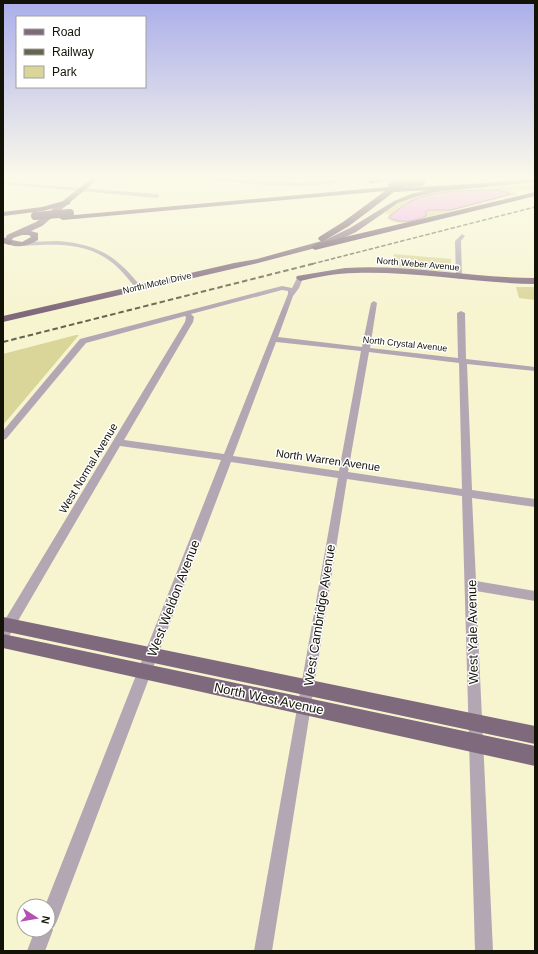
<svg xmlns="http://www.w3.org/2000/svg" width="538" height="954" viewBox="0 0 538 954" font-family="Arial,sans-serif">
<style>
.green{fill:#dad598;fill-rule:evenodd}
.water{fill:#f0a6ed;stroke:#ae7aa8}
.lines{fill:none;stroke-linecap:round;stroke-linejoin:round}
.minor{fill:#b3a7b3;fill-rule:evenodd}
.major{fill:#7f697d;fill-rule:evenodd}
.highway{fill:#6b536a;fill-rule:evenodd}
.rail-far1{stroke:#65644f;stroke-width:1.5;stroke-dasharray:4.5 2;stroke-linecap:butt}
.rail{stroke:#65644f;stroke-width:2;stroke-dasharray:5.5 3;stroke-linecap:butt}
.highway-bridge{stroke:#6b536a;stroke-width:8}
.labels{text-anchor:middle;stroke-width:3;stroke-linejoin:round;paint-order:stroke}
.far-street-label{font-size:9px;fill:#131206;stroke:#fff}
.street-label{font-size:11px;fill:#131206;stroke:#fff}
.near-street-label{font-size:13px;fill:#131206;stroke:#fff}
</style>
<rect width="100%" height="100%" fill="#f7f4d0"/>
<path class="green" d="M 535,184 L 535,190 L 510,190 L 517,192 L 515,193 L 517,194 L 410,222 C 401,223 393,224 387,218 L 390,213 L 384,215 L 387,212 L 386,211 C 397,205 407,197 421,194 C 458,188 497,188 535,184 ZM 499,190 L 511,194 L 451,210 L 427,210 L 425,211 L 426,216 L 423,217 L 399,221 L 390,218 L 390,216 C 399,209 408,201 419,198 C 445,191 473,191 499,190 Z
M 394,254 L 451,259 L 451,272 L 393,267 Z
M 516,287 L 535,287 L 535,300 L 519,298 Z
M 76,335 L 79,335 L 3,425 L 3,354 Z"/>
<path class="water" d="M 499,190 L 511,194 L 451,210 L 427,210 L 426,211 L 426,216 C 415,221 401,224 390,218 L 390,216 C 399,209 408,201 419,198 C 444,189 473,191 499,190 Z"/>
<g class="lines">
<path class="minor" d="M 208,178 L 298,183 L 317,182 L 343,178 C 319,192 263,184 235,182 C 227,181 216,182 208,178 Z
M 3,182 L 157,194 L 160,196 L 157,198 L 3,184 Z
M 462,234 L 465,236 L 461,241 L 462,277 L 459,279 L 456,277 L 455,241 Z
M 58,241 C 97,244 117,256 141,287 L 136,288 C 128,279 120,268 110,261 C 85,242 53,244 23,246 L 20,244 L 23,242 Z
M 300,276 L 303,278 L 299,288 L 293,296 L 278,337 L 362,347 L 371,303 L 374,301 L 377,303 L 370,348 L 458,358 L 457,313 L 461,311 L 465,313 L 466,359 L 535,367 L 535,371 L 467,364 L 472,490 L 535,499 L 535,507 L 472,498 L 476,581 L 535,591 L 535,601 L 476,591 L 493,951 L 475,951 L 462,496 L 347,479 L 272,951 L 254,951 L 338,478 L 231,462 L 57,921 L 54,927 L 52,928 L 53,930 L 45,951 L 27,951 L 35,930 L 48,930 L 48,906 L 45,906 L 221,460 L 120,446 L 8,638 L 3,640 L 3,623 L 185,322 L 186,317 L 185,316 L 86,343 L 6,439 L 3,440 L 3,431 L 80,339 L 282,286 L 292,288 L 297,278 ZM 282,290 L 288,291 L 288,294 L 224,454 L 124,440 L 193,322 L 194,317 L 191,314 ZM 276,342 L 361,351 L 339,471 L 233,456 ZM 369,352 L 459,363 L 462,489 L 348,472 Z"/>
<path class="major" d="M 92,178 L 99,178 L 42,226 L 31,231 L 38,233 L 38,240 C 28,246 13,250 4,241 L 7,235 L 36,222 ZM 22,235 L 29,235 L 31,237 L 22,242 L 12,240 L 13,238 Z
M 535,178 L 535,182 L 436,192 L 415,197 L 398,203 L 356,232 L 331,244 L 258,263 L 3,322 L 3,316 L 234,263 L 257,259 L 325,240 L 350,228 L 394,201 L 411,194 L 436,188 Z
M 345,268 C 409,264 472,278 535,278 L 535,284 C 475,283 415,271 355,273 C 336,273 318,277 300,281 L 296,278 L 297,276 Z
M 3,617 L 535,726 L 535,744 L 3,631 Z
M 3,634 L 535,746 L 535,766 L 3,648 Z"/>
<path class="highway" d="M 380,178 L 398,178 L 371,184 L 367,182 Z
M 409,178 L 419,178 L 401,188 L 486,183 L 490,185 L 486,187 L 394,192 L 349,226 L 322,242 L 318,239 L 319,237 L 343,222 L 385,191 L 63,220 L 59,218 L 63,216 L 387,187 L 390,188 Z
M 535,192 L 535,196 L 315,250 L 311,247 L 315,244 Z
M 67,200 L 70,200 L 70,204 L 43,211 L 3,216 L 3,212 L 42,207 Z
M 3,237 L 13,242 L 9,245 L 3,243 Z"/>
<path class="rail-far1" d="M 312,264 L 535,207"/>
<path class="rail" d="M 3,342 L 316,263"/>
<path class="highway-bridge" d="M 392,185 L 421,182
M 35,216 L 70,213"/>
</g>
<linearGradient id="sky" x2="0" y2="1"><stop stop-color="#abaeea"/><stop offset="0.57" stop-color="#fbfaea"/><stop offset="1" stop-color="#fbfaea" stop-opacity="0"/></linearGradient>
<rect width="538" height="312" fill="url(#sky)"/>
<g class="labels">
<g class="far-street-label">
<text transform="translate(418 264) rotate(5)" y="3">North Weber Avenue</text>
<text transform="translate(157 283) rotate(-13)" y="3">North Motel Drive</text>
<text transform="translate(405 344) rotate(6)" y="3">North Crystal Avenue</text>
</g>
<g class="street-label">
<text transform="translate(328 460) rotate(8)" y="4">North Warren Avenue</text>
<text transform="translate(88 468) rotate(-59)" y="4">West Normal Avenue</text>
</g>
<g class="near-street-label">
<text transform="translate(173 598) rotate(-69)" y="5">West Weldon Avenue</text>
<text transform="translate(319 615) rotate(-81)" y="5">West Cambridge Avenue</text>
<text transform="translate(472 632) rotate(-91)" y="5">West Yale Avenue</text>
<text transform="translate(269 698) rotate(12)" y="5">North West Avenue</text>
</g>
</g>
<rect width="538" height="954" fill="none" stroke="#131206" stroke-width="8"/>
<rect x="16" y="16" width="130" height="72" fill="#ffffff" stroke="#a1a09b"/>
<rect x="24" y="29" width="20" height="6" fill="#7f697d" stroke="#a1a09b"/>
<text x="52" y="36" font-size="12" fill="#131206">Road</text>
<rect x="24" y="49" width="20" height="6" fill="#65644f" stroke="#a1a09b"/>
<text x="52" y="56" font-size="12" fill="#131206">Railway</text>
<rect x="24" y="66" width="20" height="12" fill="#dad598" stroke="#a1a09b"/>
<text x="52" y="76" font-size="12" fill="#131206">Park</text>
<g transform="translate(36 918) rotate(102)"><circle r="19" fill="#ffffff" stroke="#a1a09b"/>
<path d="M0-3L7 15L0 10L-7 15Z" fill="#b54fb4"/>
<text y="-6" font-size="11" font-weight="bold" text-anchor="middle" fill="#131206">N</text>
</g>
</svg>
